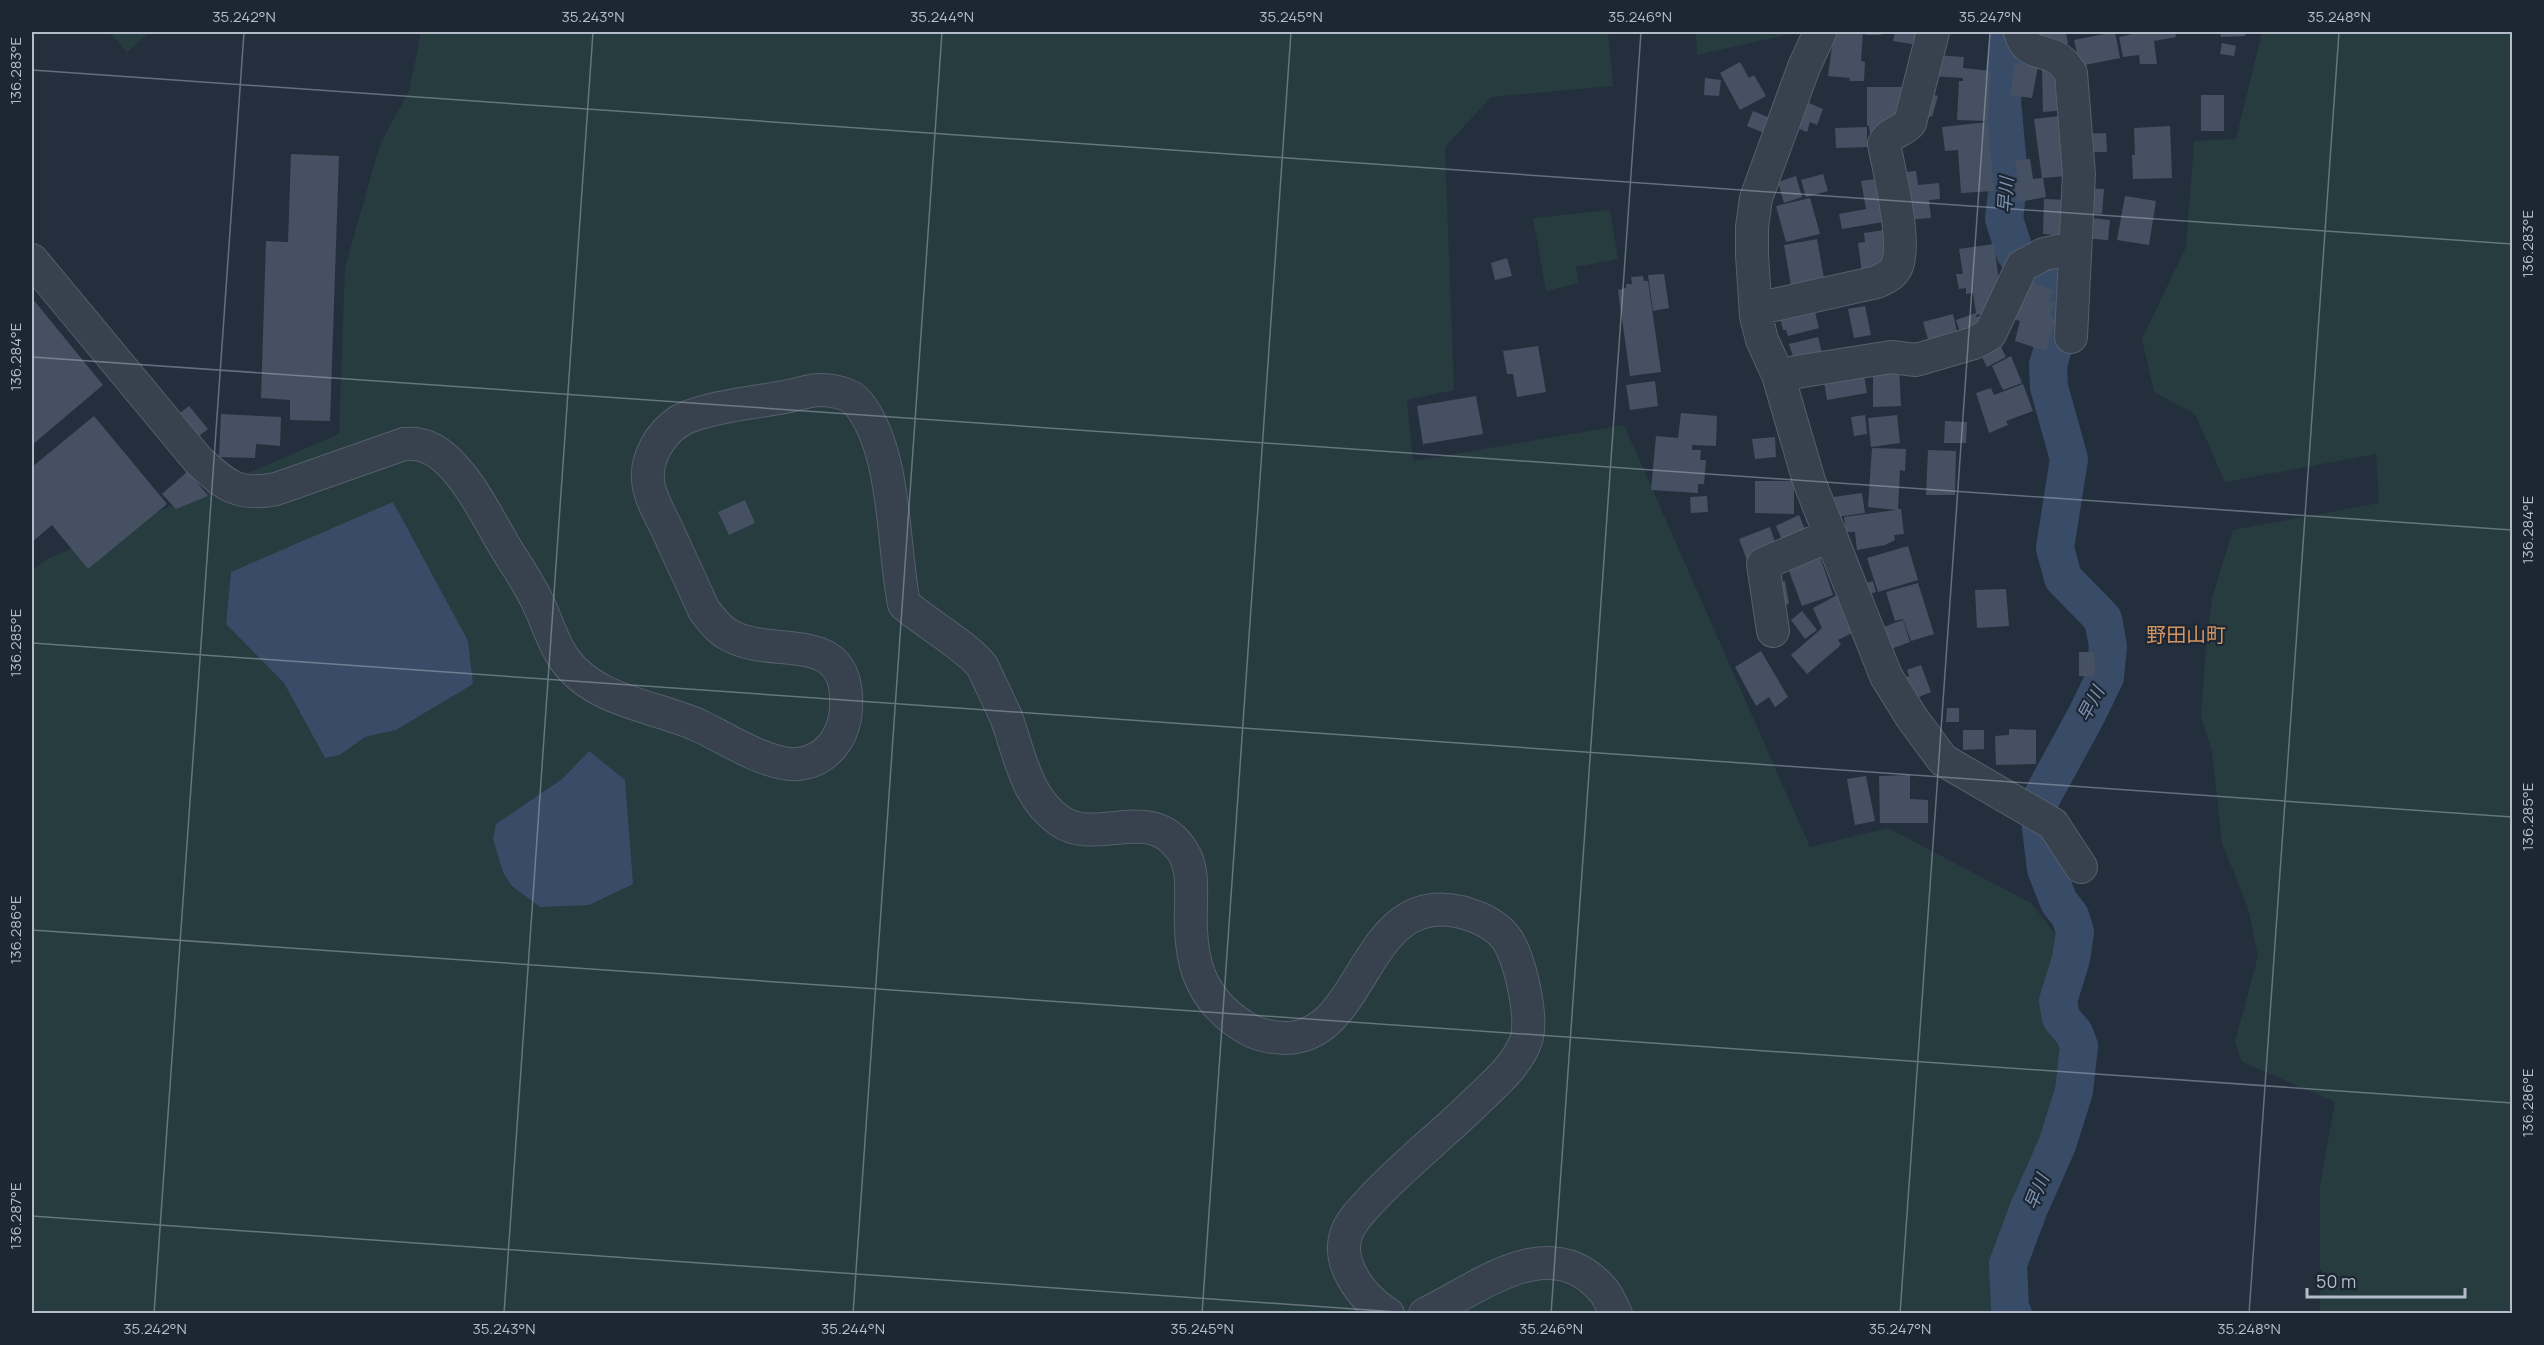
<svg xmlns="http://www.w3.org/2000/svg" width="2544" height="1345" viewBox="0 0 2544 1345" font-family="Manrope,'Noto Sans JP',sans-serif">
<style>
.green{fill:#263c3f;fill-rule:evenodd}
.water{fill:#394c67}
.lines{fill:none;stroke-linecap:round;stroke-linejoin:round}
.river{stroke:#394c67;stroke-width:38}
.building{fill:#455162}
.minor-casing{stroke:#565f6c;stroke-width:34}
.minor{stroke:#38414e;stroke-width:32}
.ticks{fill:none;stroke:#b4bcc9;stroke-width:1.5;stroke-opacity:0.45}
.labels{text-anchor:middle;stroke-width:4.5;stroke-linejoin:round;paint-order:stroke}
.water-label{font-size:18px;font-style:italic;fill:#7c92b1;stroke:#1d2633}
.quarter-label{font-size:20px;fill:#d59563;stroke:#1d2633}
.neatline{fill:none;stroke:#b4bcc9;stroke-width:2}
.ticks-label{font-size:15px;text-anchor:middle;fill:#b4bcc9}
</style>
<rect width="100%" height="100%" fill="#242f3e"/>
<path class="green" d="M 109,32 L 150,32 L 127,52 Z
M 421,32 L 1608,32 L 1613,86 L 1491,97 L 1445,147 L 1454,390 L 1407,400 L 1413,461 L 1624,425 L 1810,847 L 1888,828 L 2031,903 L 2064,945 L 2085,1038 L 2059,1146 L 2017,1217 L 2002,1313 L 32,1314 L 32,570 L 47,559 L 339,434 L 345,267 L 380,144 L 409,91 ZM 231,572 L 396,730 L 365,737 L 340,755 L 325,758 L 284,683 L 226,624 ZM 589,751 L 503,872 L 496,824 L 562,779 Z
M 1696,32 L 1799,32 L 1697,55 Z
M 2262,32 L 2512,32 L 2512,1313 L 2320,1313 L 2320,1185 L 2335,1102 L 2242,1062 L 2235,1042 L 2258,956 L 2248,908 L 2222,843 L 2212,752 L 2201,716 L 2205,658 L 2212,598 L 2233,530 L 2379,503 L 2376,454 L 2225,482 L 2195,414 L 2154,392 L 2142,339 L 2186,247 L 2194,141 L 2236,139 Z
M 1610,210 L 1618,259 L 1576,267 L 1579,283 L 1546,291 L 1533,218 Z"/>
<path class="water" d="M 393,502 L 468,641 L 473,684 L 396,730 L 365,737 L 340,755 L 325,758 L 284,683 L 226,624 L 231,572 Z
M 589,751 L 625,780 L 633,884 L 589,905 L 540,907 L 512,886 L 503,872 L 493,839 L 496,824 L 562,779 Z"/>
<g class="lines">
<path class="river" d="M 2009,32 L 2002,101 L 2009,177 L 2004,219 L 2015,253 L 2051,286 L 2063,301 L 2062,319 L 2048,365 L 2049,387 L 2069,459 L 2055,548 L 2063,578 L 2103,619 L 2108,646 L 2105,677 L 2086,716 L 2038,804 L 2046,869 L 2059,902 L 2070,916 L 2075,932 L 2071,959 L 2058,1001 L 2061,1018 L 2074,1033 L 2079,1046 L 2074,1091 L 2057,1145 L 2029,1208 L 2008,1264 L 2010,1308 L 2013,1314"/>
</g>
<path class="building" d="M 1834,32 L 1863,32 L 1861,61 L 1865,62 L 1864,81 L 1849,81 L 1850,78 L 1828,76 Z
M 1865,32 L 1881,32 L 1881,35 L 1865,35 Z
M 1895,32 L 1921,32 L 1918,45 L 1893,41 Z
M 2034,32 L 2066,32 L 2068,44 L 2053,46 Z
M 2115,32 L 2120,58 L 2080,66 L 2074,40 Z
M 2141,32 L 2175,32 L 2176,37 L 2154,41 L 2157,64 L 2140,64 L 2139,55 L 2123,57 L 2119,37 Z
M 2220,32 L 2245,32 L 2245,36 L 2221,37 Z
M 2222,43 L 2236,46 L 2234,56 L 2220,54 Z
M 1933,55 L 1964,57 L 1963,68 L 1991,71 L 1988,121 L 1957,120 L 1959,81 L 1963,81 L 1963,78 L 1931,76 Z
M 1740,62 L 1749,78 L 1754,75 L 1766,96 L 1740,110 L 1720,73 Z
M 2015,63 L 2038,66 L 2032,98 L 2010,95 Z
M 2057,67 L 2069,110 L 2043,112 L 2042,69 Z
M 1705,78 L 1721,80 L 1719,96 L 1704,95 Z
M 1867,87 L 1903,87 L 1903,119 L 1880,133 L 1870,134 L 1869,126 L 1867,125 Z
M 1923,92 L 1938,96 L 1932,117 L 1917,113 Z
M 2201,95 L 2224,95 L 2224,131 L 2201,131 Z
M 1802,100 L 1823,109 L 1817,125 L 1810,122 L 1807,132 L 1792,126 Z
M 1753,111 L 1770,118 L 1764,133 L 1747,126 Z
M 2069,115 L 2076,175 L 2043,178 L 2046,197 L 2018,202 L 2015,183 L 2019,182 L 2015,161 L 2030,159 L 2033,179 L 2042,178 L 2034,119 Z
M 1988,122 L 1994,191 L 1961,193 L 1958,150 L 1945,151 L 1942,127 Z
M 2170,126 L 2172,178 L 2133,179 L 2132,155 L 2135,155 L 2134,128 Z
M 1867,127 L 1867,147 L 1836,148 L 1835,128 Z
M 2106,133 L 2107,152 L 2081,152 L 2081,134 Z
M 291,154 L 339,156 L 330,421 L 290,420 L 290,400 L 261,398 L 266,241 L 288,242 Z
M 1916,171 L 1918,185 L 1939,183 L 1940,199 L 1929,200 L 1931,218 L 1905,220 L 1896,173 Z
M 1823,174 L 1828,191 L 1806,197 L 1801,180 Z
M 1796,176 L 1802,197 L 1784,203 L 1778,182 Z
M 1882,178 L 1889,221 L 1842,229 L 1839,214 L 1866,209 L 1861,181 Z
M 2082,188 L 2104,189 L 2102,214 L 2081,213 Z
M 2125,196 L 2156,201 L 2149,245 L 2117,240 Z
M 1810,198 L 1820,234 L 1786,242 L 1776,206 Z
M 2044,199 L 2067,200 L 2065,236 L 2043,234 Z
M 2083,217 L 2110,220 L 2108,240 L 2081,238 Z
M 1892,229 L 1889,268 L 1862,273 L 1858,243 L 1865,242 L 1864,233 Z
M 1817,239 L 1826,289 L 1792,291 L 1784,245 Z
M 1994,244 L 2000,289 L 1999,311 L 1976,315 L 1976,317 L 1982,316 L 1987,331 L 1962,339 L 1956,320 L 1976,313 L 1973,293 L 1966,294 L 1966,288 L 1959,289 L 1956,274 L 1963,274 L 1959,249 Z
M 1507,258 L 1512,276 L 1495,280 L 1491,263 Z
M 1664,274 L 1669,308 L 1653,311 L 1648,275 Z
M 1643,276 L 1644,281 L 1648,281 L 1661,372 L 1630,376 L 1618,290 L 1626,288 L 1626,284 L 1632,284 L 1631,277 Z
M 2032,283 L 2053,290 L 2049,301 L 2055,302 L 2050,316 L 2056,318 L 2046,351 L 2015,341 L 2020,321 L 2014,319 L 2018,304 L 2022,305 Z
M 32,298 L 103,385 L 32,445 Z
M 1813,304 L 1819,328 L 1788,336 L 1786,330 L 1783,330 L 1779,313 Z
M 1865,306 L 1871,335 L 1854,338 L 1848,309 Z
M 1953,314 L 1959,340 L 1930,346 L 1923,322 Z
M 1818,337 L 1822,353 L 1794,359 L 1789,344 Z
M 1996,337 L 2006,357 L 1987,367 L 1977,347 Z
M 1538,346 L 1546,392 L 1517,397 L 1513,374 L 1507,374 L 1503,351 Z
M 2011,356 L 2022,383 L 2003,390 L 1992,366 Z
M 1899,366 L 1901,406 L 1873,407 L 1873,367 Z
M 1863,369 L 1867,393 L 1827,400 L 1823,375 Z
M 1655,381 L 1658,406 L 1630,410 L 1626,385 Z
M 2023,384 L 2033,411 L 2006,421 L 2008,425 L 1989,433 L 1976,393 L 1991,388 L 1994,395 Z
M 1476,396 L 1483,434 L 1423,444 L 1417,406 Z
M 189,406 L 208,429 L 199,436 L 180,413 Z
M 1681,413 L 1717,416 L 1716,446 L 1692,445 L 1692,450 L 1701,450 L 1700,460 L 1706,460 L 1704,484 L 1698,484 L 1698,493 L 1651,490 L 1656,436 L 1678,438 Z
M 221,414 L 281,417 L 280,446 L 256,444 L 255,458 L 219,457 Z
M 1865,415 L 1867,434 L 1854,436 L 1851,417 Z
M 1897,415 L 1900,443 L 1871,447 L 1868,418 Z
M 94,416 L 167,504 L 88,569 L 52,525 L 32,542 L 32,467 Z
M 1945,421 L 1967,422 L 1966,443 L 1944,443 Z
M 1775,437 L 1776,457 L 1755,459 L 1752,439 Z
M 1872,448 L 1906,449 L 1905,471 L 1900,470 L 1898,509 L 1901,509 L 1904,534 L 1894,535 L 1895,540 L 1885,545 L 1857,550 L 1855,532 L 1846,532 L 1844,517 L 1896,510 L 1868,507 Z
M 1928,450 L 1956,451 L 1955,495 L 1926,495 Z
M 188,471 L 208,496 L 176,509 L 162,494 Z
M 1755,481 L 1794,481 L 1794,514 L 1755,513 Z
M 1862,493 L 1865,513 L 1836,517 L 1833,497 Z
M 1707,496 L 1708,512 L 1691,513 L 1690,497 Z
M 745,500 L 755,523 L 729,535 L 718,512 Z
M 1799,515 L 1809,539 L 1786,549 L 1776,526 Z
M 1770,527 L 1778,551 L 1748,563 L 1739,539 Z
M 1908,546 L 1918,580 L 1878,592 L 1867,558 Z
M 1817,548 L 1833,595 L 1802,606 L 1785,560 Z
M 1785,581 L 1789,604 L 1773,606 L 1769,584 Z
M 1873,581 L 1876,592 L 1860,597 L 1857,586 Z
M 1918,583 L 1934,634 L 1911,641 L 1903,619 L 1895,621 L 1886,592 Z
M 2006,589 L 2009,626 L 1977,628 L 1975,590 Z
M 1839,594 L 1856,631 L 1838,640 L 1841,645 L 1807,674 L 1791,655 L 1822,628 L 1813,608 Z
M 1802,611 L 1817,630 L 1805,639 L 1791,620 Z
M 1903,620 L 1910,642 L 1885,651 L 1878,629 Z
M 1761,651 L 1788,697 L 1775,707 L 1769,697 L 1756,706 L 1735,667 Z
M 2079,652 L 2094,652 L 2095,677 L 2079,676 Z
M 1921,665 L 1931,692 L 1909,701 L 1901,679 L 1909,676 L 1907,670 Z
M 1947,708 L 1959,708 L 1959,722 L 1946,722 Z
M 2009,729 L 2036,730 L 2036,764 L 1996,765 L 1995,736 L 2009,735 Z
M 1963,730 L 1984,730 L 1984,749 L 1963,750 Z
M 1910,775 L 1910,799 L 1928,800 L 1928,823 L 1880,823 L 1879,776 Z
M 1866,776 L 1875,821 L 1855,825 L 1847,779 Z"/>
<g class="lines">
<defs>
<path id="minor" d="M 1820,32 L 1804,67 L 1756,198 L 1752,227 L 1752,255 L 1756,316 L 1762,340 L 1778,375 L 1809,481 L 1886,676 L 1912,718 L 1943,760 L 2053,824 L 2081,867
M 2020,32 C 2026,53 2037,49 2053,56 C 2062,60 2066,66 2071,73 L 2079,174 L 2071,337
M 32,260 L 198,460 C 225,485 238,497 276,489 L 404,444 C 421,442 436,449 448,461 C 470,482 486,514 501,540 C 513,561 528,581 538,603 C 547,621 553,644 565,660 C 596,703 658,706 702,727 C 726,739 771,767 798,764 C 827,761 844,737 846,709 C 851,625 775,661 729,635 C 718,629 711,619 704,610 C 691,582 679,555 666,527 C 659,513 649,496 648,480 C 646,458 660,434 678,422 C 700,408 758,402 784,397 C 796,395 809,390 820,390 C 832,390 850,393 858,403 C 897,452 892,543 904,604 C 924,622 968,647 982,666 C 985,671 988,679 991,685 C 996,695 1001,706 1006,717 C 1020,754 1025,797 1060,821 C 1097,847 1152,801 1183,852 C 1193,868 1191,888 1191,907 C 1189,959 1198,999 1246,1028 C 1258,1035 1271,1038 1286,1038 C 1367,1037 1362,888 1461,912 C 1480,917 1498,925 1508,941 C 1520,961 1535,1021 1525,1043 C 1516,1065 1498,1081 1481,1097 C 1446,1132 1406,1163 1373,1198 C 1364,1208 1352,1219 1347,1232 C 1335,1263 1362,1298 1388,1314
M 1756,309 L 1877,282 C 1884,278 1892,276 1896,268 C 1908,246 1889,170 1884,144 C 1889,132 1902,132 1910,123 L 1933,32
M 1778,375 L 1891,357 L 1916,360 L 1974,343 L 1990,334 L 2022,266 L 2044,254 L 2074,248
M 1773,631 L 1763,564 L 1831,535
M 1425,1314 C 1479,1288 1549,1229 1602,1289 C 1608,1295 1612,1306 1616,1314"/>
</defs>
<use href="#minor" class="minor-casing"/>
<use href="#minor" class="minor"/>
</g>
<path class="ticks" d="M 32,70 L 2512,244M 32,357 L 2512,530M 32,643 L 2512,817M 32,930 L 2512,1103M 32,1216 L 1425,1314M 154,1314 L 244,32M 504,1314 L 593,32M 853,1314 L 942,32M 1202,1314 L 1291,32M 1551,1314 L 1641,32M 1900,1314 L 1990,32M 2249,1314 L 2339,32"/>
<g class="labels">
<g class="water-label">
<text transform="translate(2006 195) rotate(-86)" y="6">早川</text>
<text transform="translate(2091 704) rotate(-62)" y="6">早川</text>
<text transform="translate(2037 1192) rotate(-68)" y="6">早川</text>
</g>
<g class="quarter-label">
<text x="2186" y="642">野田山町</text>
</g>
</g>
<rect width="2544" height="1345" fill="none" stroke="#1d2633" stroke-width="66"/>
<path d="M2307 1288v9h158v-9" fill="none" stroke="#b4bcc9" stroke-width="3"/>
<text x="2316" y="1288" font-size="18" fill="#b4bcc9" stroke="#1d2633" stroke-width="4.5" paint-order="stroke">50 m</text>
<rect x="33" y="33" width="2478" height="1279" class="neatline"/>
<g class="ticks-label">
<text x="244" y="22">35.242°N</text>
<text x="593" y="22">35.243°N</text>
<text x="942" y="22">35.244°N</text>
<text x="1291" y="22">35.245°N</text>
<text x="1640" y="22">35.246°N</text>
<text x="1990" y="22">35.247°N</text>
<text x="2339" y="22">35.248°N</text>
<text transform="translate(16 71) rotate(-90)" y="5">136.283°E</text>
<text transform="translate(2528 244) rotate(-90)" y="5">136.283°E</text>
<text transform="translate(16 357) rotate(-90)" y="5">136.284°E</text>
<text transform="translate(2528 530) rotate(-90)" y="5">136.284°E</text>
<text transform="translate(16 643) rotate(-90)" y="5">136.285°E</text>
<text transform="translate(2528 817) rotate(-90)" y="5">136.285°E</text>
<text transform="translate(16 930) rotate(-90)" y="5">136.286°E</text>
<text transform="translate(2528 1103) rotate(-90)" y="5">136.286°E</text>
<text transform="translate(16 1216) rotate(-90)" y="5">136.287°E</text>
<text x="155" y="1334">35.242°N</text>
<text x="504" y="1334">35.243°N</text>
<text x="853" y="1334">35.244°N</text>
<text x="1202" y="1334">35.245°N</text>
<text x="1551" y="1334">35.246°N</text>
<text x="1900" y="1334">35.247°N</text>
<text x="2249" y="1334">35.248°N</text>
</g>
</svg>
